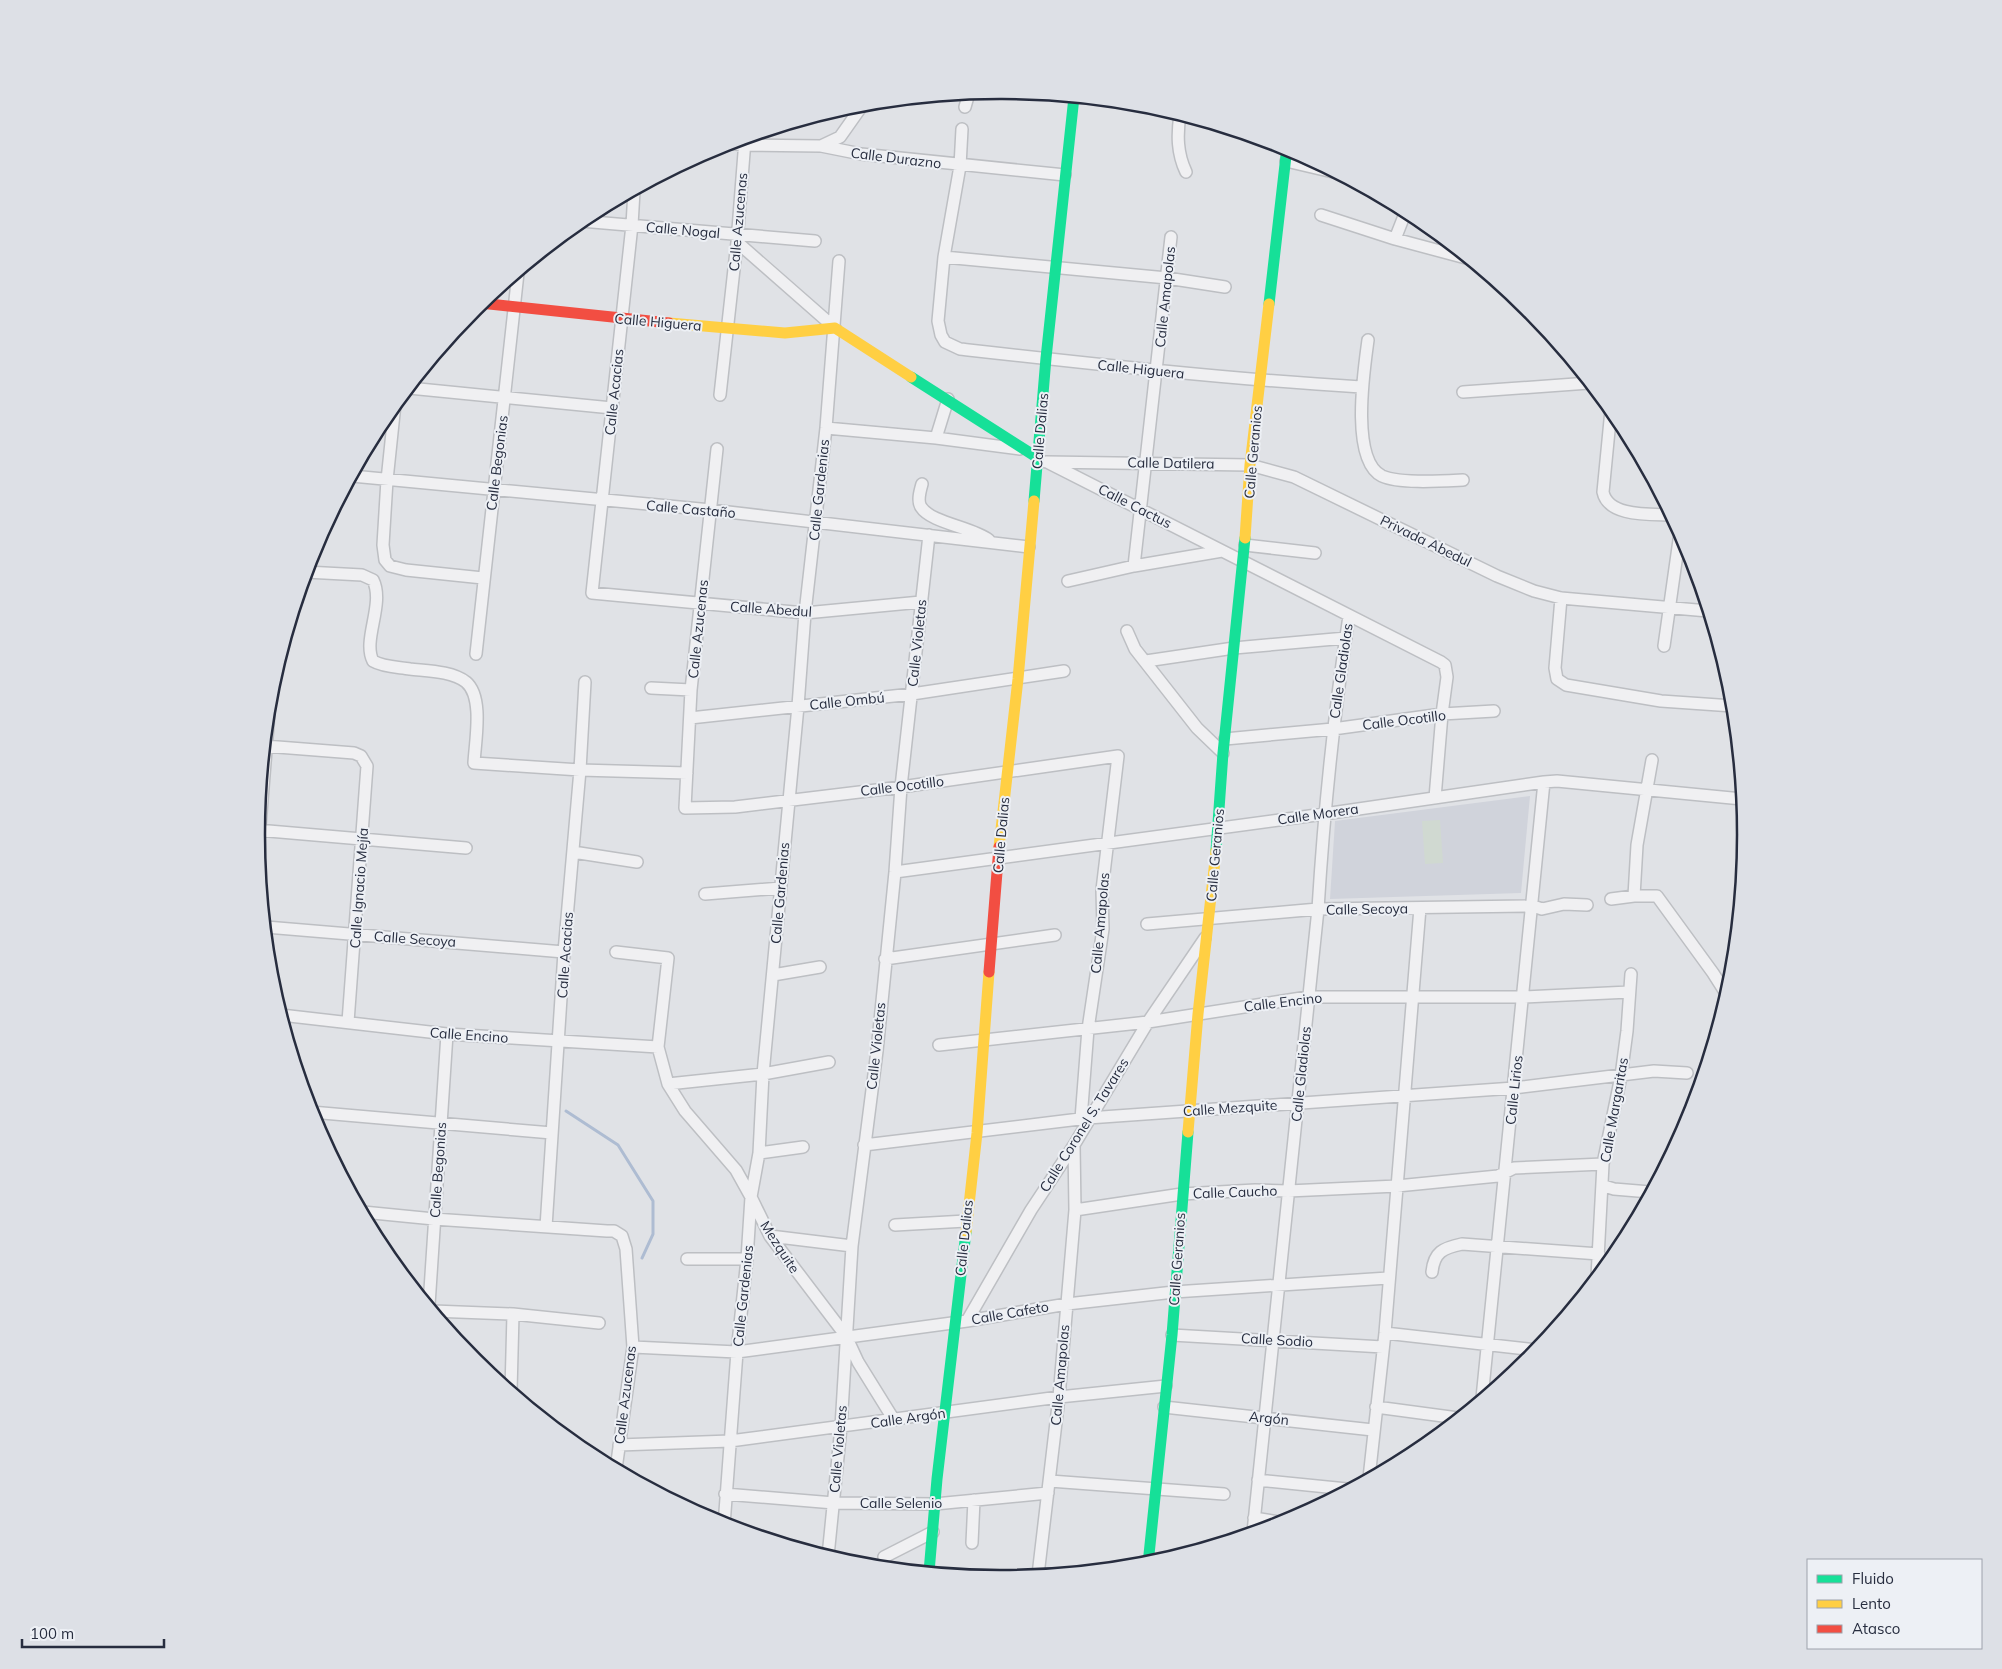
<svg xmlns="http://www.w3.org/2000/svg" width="2002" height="1669" viewBox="0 0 2002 1669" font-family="Mulish,sans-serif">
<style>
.built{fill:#d0d3db}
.green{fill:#d0d9d1}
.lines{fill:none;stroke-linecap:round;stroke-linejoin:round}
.stream{stroke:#aebcd2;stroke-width:3}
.street-casing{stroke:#bdbfc3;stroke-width:14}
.street{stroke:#f0f0f2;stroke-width:11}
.fast{stroke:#16e098;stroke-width:11}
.slow{stroke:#ffcf43;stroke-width:11}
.jam{stroke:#f24e42;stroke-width:11}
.labels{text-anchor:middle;stroke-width:4;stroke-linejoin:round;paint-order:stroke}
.street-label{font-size:14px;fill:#272d3f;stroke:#edf0f5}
.rim{fill:none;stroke:#272d3f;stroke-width:2.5}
</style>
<rect width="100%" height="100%" fill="#e0e2e6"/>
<path class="built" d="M 1530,796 L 1521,893 L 1330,899 L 1335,821 Z"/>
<path class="green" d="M 1440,820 L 1443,863 L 1425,864 L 1422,821 Z"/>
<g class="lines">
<path class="stream" d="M 566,1111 L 618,1145 L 653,1201 L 653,1234 L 642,1258"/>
<defs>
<path id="street" d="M 965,107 L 969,93
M 1180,114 C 1177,135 1177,153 1186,172
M 962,129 L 960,166 L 944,257 L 938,321 L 941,335 L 945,342 L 960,349 C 1094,364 1227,379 1361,387
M 727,143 L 745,145 L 821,146 L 861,154 L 1065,175
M 821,146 L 840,137 L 864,103
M 1286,161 L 1333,172
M 634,191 L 632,225 L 592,593 L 805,613 L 921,602
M 1321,215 L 1395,239 L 1466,258
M 581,221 L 815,241
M 1395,239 L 1406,211
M 737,242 L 835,328
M 944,257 L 1167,278 L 1225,287
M 1368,340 C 1364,370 1350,460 1382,476 C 1399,484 1443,481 1463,480
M 409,388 L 612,408
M 1463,392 L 1589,383
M 720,395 L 737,242 L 745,140
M 395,404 L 387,480 L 383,545 L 385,560 L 390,566 L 406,570 L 483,578
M 1611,410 L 1603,492 C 1608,517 1650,514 1671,515
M 826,428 L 936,438 L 1020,449
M 936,438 L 948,399
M 717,449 L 691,690 L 685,808 L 735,807 L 901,787 L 1118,756 L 1102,890 L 1103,929 L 1088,1029 L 1081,1119
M 1046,462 L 1250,465 L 1294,477 L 1497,576 L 1534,591 L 1561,598 L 1708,611
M 1049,463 L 1441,662 L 1445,665 L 1447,677 L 1442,714 L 1435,798
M 352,476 L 711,510 L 1029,547
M 922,484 C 920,491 917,501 921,507 C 931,523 972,527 989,540
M 1245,545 L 1315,553
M 1134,566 L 1171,237
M 306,572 L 362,575 L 373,580 C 385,604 362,640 373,661 C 383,667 398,667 410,669 C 427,671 452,671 466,682 C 484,697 475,742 474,763 L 580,770 L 687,773
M 1068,581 L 1134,566 L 1222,551
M 1561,598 L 1555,668 L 1557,679 L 1566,685 L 1661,701 L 1733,706
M 1127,631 L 1135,649 L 1197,728 L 1223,753
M 1664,646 L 1680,533
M 476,654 L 518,273
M 1146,661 L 1234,648 L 1346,638
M 651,688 L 691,690
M 690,718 L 912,694 L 1064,671
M 1225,739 L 1333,729 L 1442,714 L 1494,711
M 265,746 L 354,753 L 361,756 L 367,766 L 348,1022
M 257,830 L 466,848
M 258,851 L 271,687
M 573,852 L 637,862
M 895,872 L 1324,814 L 1544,782 L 1557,781 L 1742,799
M 705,894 L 781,888
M 1634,896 L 1637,845 L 1652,760
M 1611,899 L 1634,896 L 1657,896 L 1713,973 L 1727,995
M 1147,924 L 1318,909 L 1533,906 L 1542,909 L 1564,904 L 1587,905
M 266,927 L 564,952
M 616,952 L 668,958 L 658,1047 L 668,1084 L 685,1111 L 736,1170 L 751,1197 L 770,1236 L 846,1336 L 858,1362 L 894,1420
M 885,959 L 1055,935
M 773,975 L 820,967
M 281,1015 L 447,1034 L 658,1047
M 939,1045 L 1148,1022 L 1308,997 L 1524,997 L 1629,992
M 668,1084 L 763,1074 L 829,1062
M 311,1112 L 552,1133
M 864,1145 L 1088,1118 L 1514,1088 L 1654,1071 L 1687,1073
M 759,1153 L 803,1147
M 1604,1186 L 1614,1189 L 1650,1192
M 1075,1210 L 1182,1194 L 1255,1190 L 1288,1191 L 1397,1186 L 1498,1176 L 1514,1168 L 1603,1164
M 363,1212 L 434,1219 L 607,1231 L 614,1231 L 622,1236 L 626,1249 L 633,1347 L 616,1469
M 895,1225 L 966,1221
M 546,1227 L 564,952 L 580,770 L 585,682
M 770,1236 L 852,1246
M 687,1259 L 747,1259
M 1432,1272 C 1434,1252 1443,1248 1462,1244 L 1599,1254
M 1597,1277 L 1603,1164 L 1621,1076 L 1627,1031 L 1631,974
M 429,1305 L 447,1034
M 433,1311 L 513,1314 L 599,1323
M 967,1321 L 1031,1210 L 1074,1145 L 1148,1022 L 1205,938
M 1385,1333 L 1536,1350
M 1172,1335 L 1383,1347
M 633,1347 L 737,1352 L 967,1321 L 1067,1304 L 1174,1292 L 1388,1278
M 511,1391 L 513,1314
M 1482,1398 L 1544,782
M 1164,1407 L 1373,1430
M 1376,1407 L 1458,1418
M 619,1445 L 730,1441 L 1059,1397 L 1166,1386
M 1369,1478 L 1385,1333 L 1420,908
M 1258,1480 L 1347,1489
M 1050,1481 L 1224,1494
M 725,1494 L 834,1503 L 935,1504 L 1048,1493
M 1254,1518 L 1285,1523
M 724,1525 L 737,1352 L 747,1259 L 751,1197 L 759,1153 L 763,1074 L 798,706 L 805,613 L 826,428 L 839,261
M 1253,1532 L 1318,909 C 1324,811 1334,713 1349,616
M 972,1543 L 974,1500
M 828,1556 L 841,1427 L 852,1246 L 877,1051 L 895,872 L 901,787 L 929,535
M 884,1557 L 933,1532
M 1038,1575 L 1059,1397 L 1075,1210 L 1074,1145"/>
</defs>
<use href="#street" class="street-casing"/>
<use href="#street" class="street"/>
<path class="fast" d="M 1269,304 L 1287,147
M 911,377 L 1038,458
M 1034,501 L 1046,358 L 1074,97
M 1216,851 L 1223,753 L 1245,538
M 1148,1564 L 1172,1335 L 1188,1132
M 929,1572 L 937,1479 L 966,1232"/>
<path class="slow" d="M 669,323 L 785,333 L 835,328 L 911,377
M 1245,538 L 1250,465 L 1269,304
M 999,847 L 1018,679 L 1034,501
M 1188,1132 L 1198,1014 L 1216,851
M 966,1232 L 977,1133 L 989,972"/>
<path class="jam" d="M 480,303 L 669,323
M 989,972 L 999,847"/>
</g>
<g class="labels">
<g class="street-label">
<text transform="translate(896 158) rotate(7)" y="5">Calle Durazno</text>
<text transform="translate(738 222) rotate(-85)" y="5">Calle Azucenas</text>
<text transform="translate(683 230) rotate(5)" y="5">Calle Nogal</text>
<text transform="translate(1165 297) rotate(-84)" y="5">Calle Amapolas</text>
<text transform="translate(658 322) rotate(5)" y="5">Calle Higuera</text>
<text transform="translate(1141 369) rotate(6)" y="5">Calle Higuera</text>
<text transform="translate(614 392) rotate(-84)" y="5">Calle Acacias</text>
<text transform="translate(1040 431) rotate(-85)" y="5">Calle Dalias</text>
<text transform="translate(1253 452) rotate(-85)" y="5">Calle Geranios</text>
<text transform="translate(497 463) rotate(-83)" y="5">Calle Begonias</text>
<text transform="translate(1171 463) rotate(1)" y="5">Calle Datilera</text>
<text transform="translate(819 490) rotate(-84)" y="5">Calle Gardenias</text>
<text transform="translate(1135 506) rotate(27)" y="5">Calle Cactus</text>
<text transform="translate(691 509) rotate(5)" y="5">Calle Castaño</text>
<text transform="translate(1426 541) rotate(26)" y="5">Privada Abedul</text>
<text transform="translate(771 609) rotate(4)" y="5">Calle Abedul</text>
<text transform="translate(698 629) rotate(-84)" y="5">Calle Azucenas</text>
<text transform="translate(917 643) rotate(-84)" y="5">Calle Violetas</text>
<text transform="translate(1341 671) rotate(-82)" y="5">Calle Gladiolas</text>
<text transform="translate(847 701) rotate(-6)" y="5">Calle Ombú</text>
<text transform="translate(1404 720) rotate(-7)" y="5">Calle Ocotillo</text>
<text transform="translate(902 786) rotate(-7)" y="5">Calle Ocotillo</text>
<text transform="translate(1318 814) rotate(-8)" y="5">Calle Morera</text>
<text transform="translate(1001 835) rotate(-85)" y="5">Calle Dalias</text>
<text transform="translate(1215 855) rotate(-85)" y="5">Calle Geranios</text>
<text transform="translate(359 888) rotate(-86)" y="5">Calle Ignacio Mejía</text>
<text transform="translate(780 893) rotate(-85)" y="5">Calle Gardenias</text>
<text transform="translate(1367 909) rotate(-1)" y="5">Calle Secoya</text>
<text transform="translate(1100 923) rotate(-85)" y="5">Calle Amapolas</text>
<text transform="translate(415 939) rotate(4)" y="5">Calle Secoya</text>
<text transform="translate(565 955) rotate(-86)" y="5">Calle Acacias</text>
<text transform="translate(1283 1002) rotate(-7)" y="5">Calle Encino</text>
<text transform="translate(469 1035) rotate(4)" y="5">Calle Encino</text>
<text transform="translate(876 1046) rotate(-84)" y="5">Calle Violetas</text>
<text transform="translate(1301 1074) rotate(-84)" y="5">Calle Gladiolas</text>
<text transform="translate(1514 1090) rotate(-84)" y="5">Calle Lirios</text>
<text transform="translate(1230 1108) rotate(-4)" y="5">Calle Mezquite</text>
<text transform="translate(1614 1110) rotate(-80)" y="5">Calle Margaritas</text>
<text transform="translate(1084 1125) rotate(-58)" y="5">Calle Coronel S. Tavares</text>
<text transform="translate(438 1170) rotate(-86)" y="5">Calle Begonias</text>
<text transform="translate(1235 1192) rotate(-2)" y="5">Calle Caucho</text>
<text transform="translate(964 1238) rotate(-84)" y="5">Calle Dalias</text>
<text transform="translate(780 1247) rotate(57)" y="5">Mezquite</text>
<text transform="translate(1177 1259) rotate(-86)" y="5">Calle Geranios</text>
<text transform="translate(743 1296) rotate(-84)" y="5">Calle Gardenias</text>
<text transform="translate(1010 1313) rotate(-10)" y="5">Calle Cafeto</text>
<text transform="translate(1277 1340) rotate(3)" y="5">Calle Sodio</text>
<text transform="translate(1060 1375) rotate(-85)" y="5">Calle Amapolas</text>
<text transform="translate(625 1395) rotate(-83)" y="5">Calle Azucenas</text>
<text transform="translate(908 1418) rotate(-8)" y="5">Calle Argón</text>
<text transform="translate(1269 1418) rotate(6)" y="5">Argón</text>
<text transform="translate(838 1449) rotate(-85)" y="5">Calle Violetas</text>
<text x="901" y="1508">Calle Selenio</text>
</g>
</g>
<path d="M0 0H2002V1669H0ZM1000 99H1002A735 735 0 0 1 1737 834V835A735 735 0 0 1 1002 1570H1000A735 735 0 0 1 265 835V834A735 735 0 0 1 1000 99Z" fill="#dde0e6" fill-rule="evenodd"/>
<path class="rim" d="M1000 99H1002A735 735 0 0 1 1737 834V835A735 735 0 0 1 1002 1570H1000A735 735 0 0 1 265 835V834A735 735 0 0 1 1000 99Z"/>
<rect x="1807" y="1559" width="175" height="90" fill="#edf0f5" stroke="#9ea2ac"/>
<rect x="1817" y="1575" width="25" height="8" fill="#16e098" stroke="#9ea2ac"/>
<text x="1852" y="1584" font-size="15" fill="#272d3f">Fluido</text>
<rect x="1817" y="1600" width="25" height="8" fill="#ffcf43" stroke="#9ea2ac"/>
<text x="1852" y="1609" font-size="15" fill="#272d3f">Lento</text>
<rect x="1817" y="1625" width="25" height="8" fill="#f24e42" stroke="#9ea2ac"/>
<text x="1852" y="1634" font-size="15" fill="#272d3f">Atasco</text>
<path d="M22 1639v8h142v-8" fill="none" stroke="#272d3f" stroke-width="2.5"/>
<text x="30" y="1639" font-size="15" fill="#272d3f" stroke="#edf0f5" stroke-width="4" paint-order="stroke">100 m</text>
</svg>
